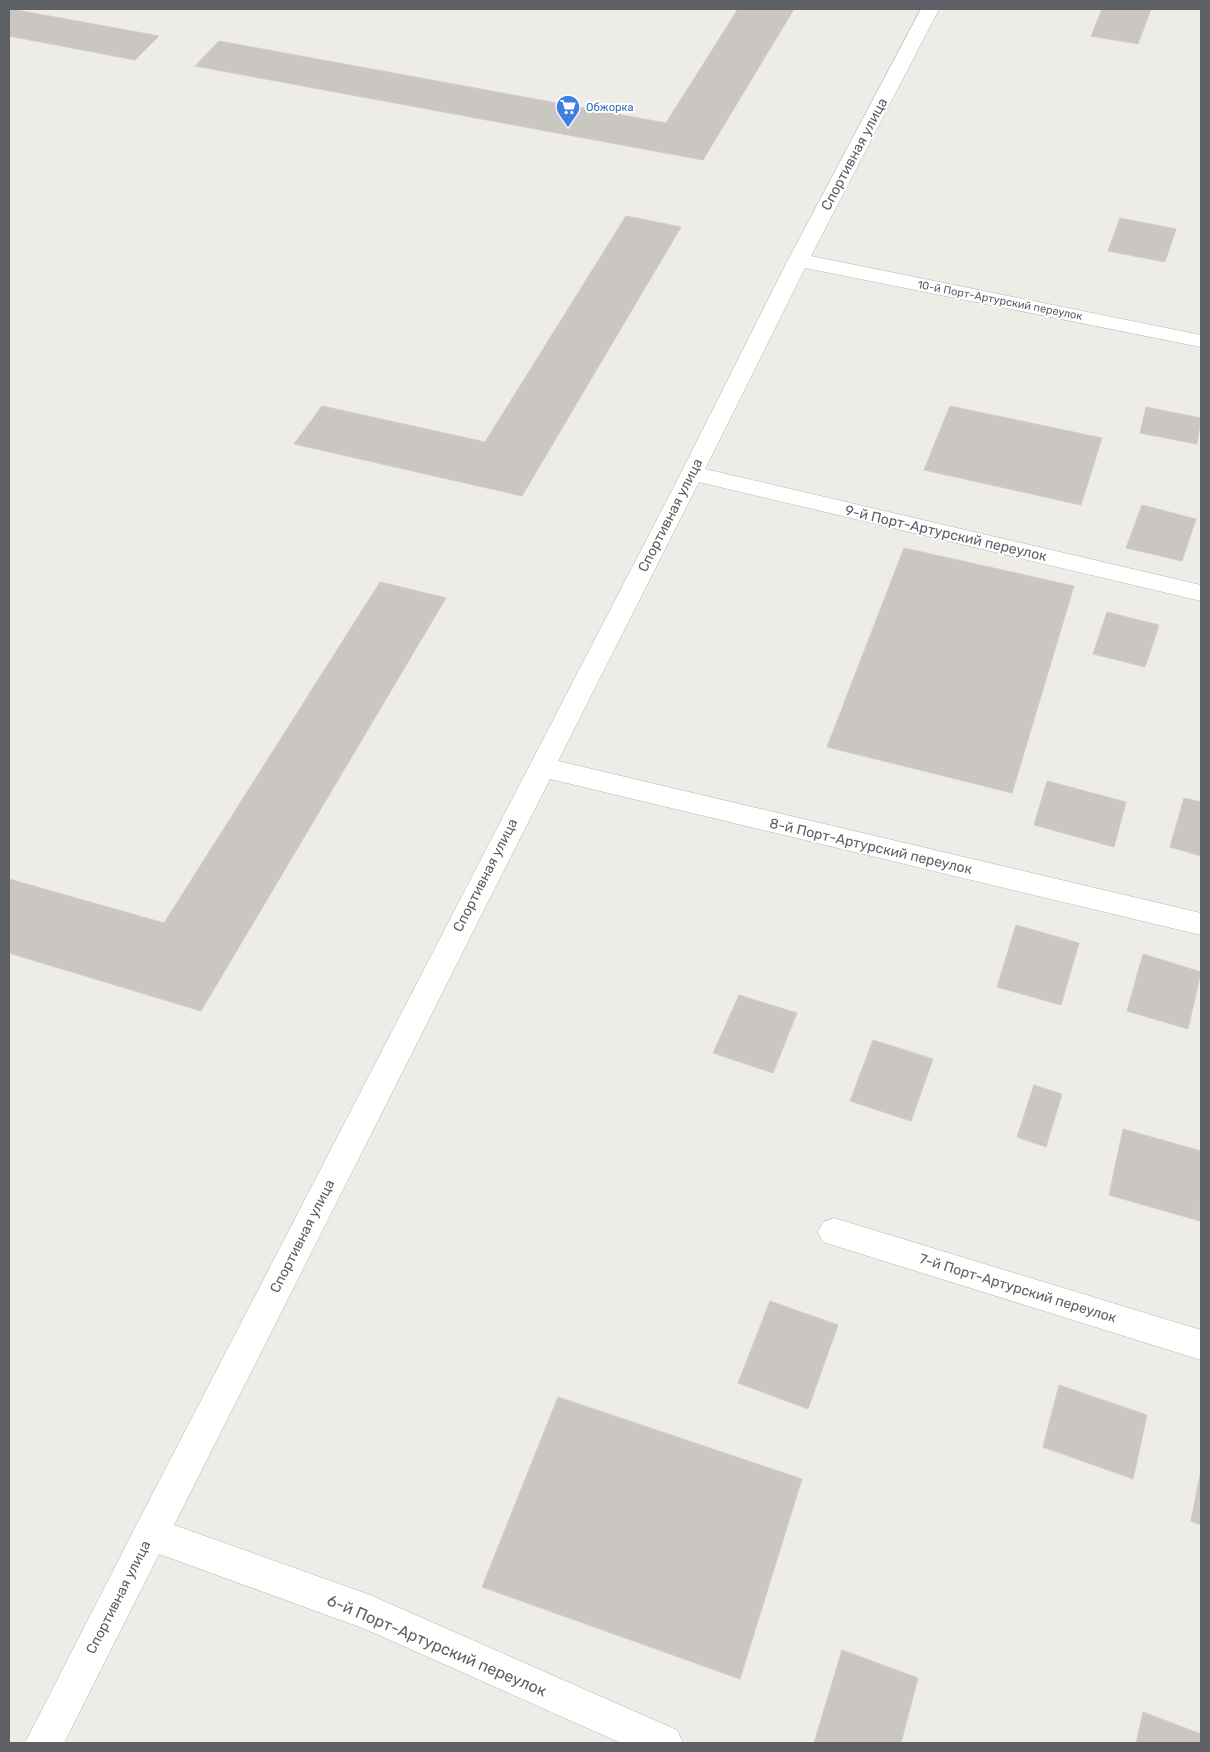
<svg xmlns="http://www.w3.org/2000/svg" width="1210" height="1752" viewBox="0 0 1210 1752" font-family="Rubik,sans-serif">
<style>
.building{fill:#cac7c2;stroke:#d2cdc4}
.lines{fill:none;stroke-linecap:round;stroke-linejoin:round}
.minor-casing{stroke:#b3b6b9;stroke-width:1}
.minor{fill:#fff;fill-rule:evenodd}
.labels{text-anchor:middle;stroke-width:4;stroke-linejoin:round;paint-order:stroke}
.far-shop-label{font-size:11px;fill:#366cbe;stroke:#fff;text-anchor:start}
.far-street-label{font-size:11px;fill:#5d6165;stroke:#fff}
.street-label{font-size:14px;fill:#5d6165;stroke:#fff}
.near-street-label{font-size:16px;fill:#5d6165;stroke:#fff}
</style>
<rect width="100%" height="100%" fill="#eeece6"/>
<path class="building" d="M 9,9 L 11,9 L 159,36 L 135,60 L 9,36 Z
M 738,9 L 794,9 L 703,160 L 195,66 L 219,41 L 666,123 Z
M 1102,9 L 1151,9 L 1138,44 L 1091,36 Z
M 626,216 L 681,227 L 522,496 L 294,444 L 322,406 L 485,442 Z
M 1120,218 L 1176,229 L 1165,262 L 1108,251 Z
M 950,406 L 1102,438 L 1081,505 L 924,470 Z
M 1146,407 L 1201,418 L 1197,444 L 1140,433 Z
M 1142,505 L 1196,519 L 1182,561 L 1126,548 Z
M 904,548 L 1074,586 L 1012,793 L 827,747 Z
M 380,582 L 446,598 L 201,1011 L 9,953 L 9,879 L 164,923 Z
M 1107,612 L 1159,625 L 1145,667 L 1093,654 Z
M 1047,781 L 1126,802 L 1114,847 L 1034,825 Z
M 1184,798 L 1201,802 L 1201,856 L 1170,847 Z
M 1016,925 L 1079,943 L 1061,1005 L 997,987 Z
M 1143,954 L 1201,972 L 1188,1029 L 1127,1011 Z
M 739,995 L 797,1013 L 773,1073 L 713,1053 Z
M 873,1040 L 933,1059 L 911,1121 L 850,1101 Z
M 1034,1085 L 1062,1094 L 1046,1147 L 1017,1137 Z
M 1123,1129 L 1201,1151 L 1200,1221 L 1109,1195 Z
M 770,1301 L 838,1325 L 808,1409 L 738,1383 Z
M 1059,1385 L 1147,1415 L 1133,1479 L 1043,1447 Z
M 558,1397 L 802,1479 L 740,1679 L 482,1587 Z
M 1201,1470 L 1201,1525 L 1191,1521 Z
M 842,1650 L 918,1678 L 901,1743 L 814,1743 Z
M 1143,1712 L 1201,1734 L 1201,1743 L 1136,1743 Z"/>
<g class="lines">
<defs>
<path id="minor" d="M 921,9 L 939,9 L 811,256 L 1201,335 L 1201,347 L 805,268 L 705,469 L 1201,585 L 1201,601 L 699,482 L 558,761 L 1201,913 L 1201,935 L 550,779 L 174,1525 L 370,1595 L 677,1730 L 683,1743 L 621,1743 L 365,1629 L 159,1554 L 64,1743 L 25,1743 L 138,1522 L 681,473 L 788,260 Z
M 834,1218 L 1201,1330 L 1201,1360 L 823,1242 L 818,1232 L 823,1222 Z"/>
</defs>
<use href="#minor" class="minor-casing"/>
<use href="#minor" class="minor"/>
</g>
<defs>
<symbol id="supermarket-pin" viewBox="-11 -11 22 30"><path d="M0 17L-7.5 6A9.5 9.5 0 1 1 7.5 6Z" fill="#3f7fe0" stroke="#fff"/><path d="M-6-5.5h2.5l.6 2H6L4.5 2H-2.5L-4.4-4H-6ZM-1.5 3.2a1.3 1.3 0 1 0 .1 0ZM3 3.2a1.3 1.3 0 1 0 .1 0Z" fill="#fff"/></symbol>
</defs>
<g fill-rule="evenodd">
<use href="#supermarket-pin" x="554" y="93" width="28" height="38"/>
</g>
<g class="labels">
<g class="far-shop-label">
<text x="586" y="111">Обжорка</text>
</g>
<g class="far-street-label">
<text transform="translate(1000 300) rotate(11)" y="4">10-й Порт-Артурский переулок</text>
</g>
<g class="street-label">
<text transform="translate(854 154) rotate(-62)" y="5">Спортивная улица</text>
<text transform="translate(670 515) rotate(-63)" y="5">Спортивная улица</text>
<text transform="translate(946 533) rotate(13)" y="5">9-й Порт-Артурский переулок</text>
<text transform="translate(871 846) rotate(13)" y="5">8-й Порт-Артурский переулок</text>
<text transform="translate(485 875) rotate(-63)" y="5">Спортивная улица</text>
<text transform="translate(302 1236) rotate(-63)" y="5">Спортивная улица</text>
<text transform="translate(1018 1288) rotate(17)" y="5">7-й Порт-Артурский переулок</text>
<text transform="translate(118 1597) rotate(-63)" y="5">Спортивная улица</text>
</g>
<g class="near-street-label">
<text transform="translate(437 1645) rotate(23)" y="6">6-й Порт-Артурский переулок</text>
</g>
</g>
<rect width="1210" height="1752" fill="none" stroke="#5d6165" stroke-width="20"/>
</svg>
